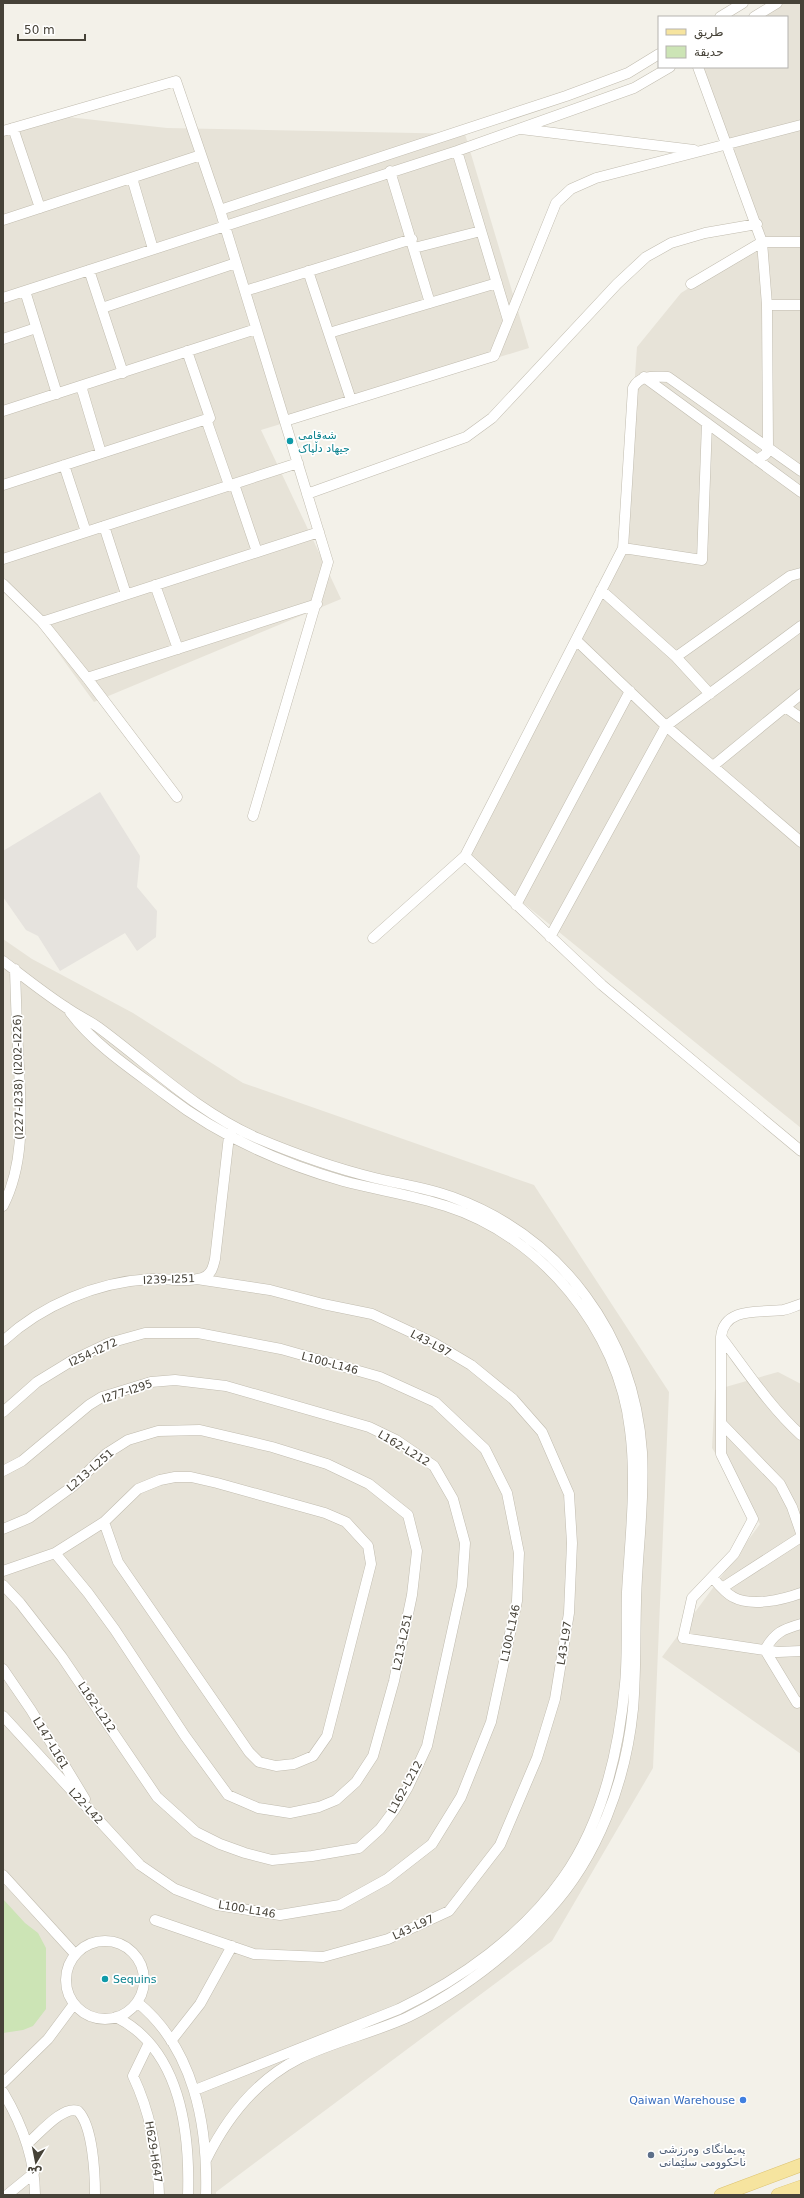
<svg xmlns="http://www.w3.org/2000/svg" width="804" height="2198" viewBox="0 0 804 2198" font-family="'DejaVu Sans',Vazirmatn,sans-serif">
<style>
.residential{fill:#e7e3d8}
.industrial{fill:#e6e3de}
.green{fill:#cce4b5}
.lines{fill:none;stroke-linecap:round;stroke-linejoin:round}
.minor-casing{stroke:#c1bcaf;stroke-width:11}
.major-casing{stroke:#dbc270;stroke-width:14}
.minor{stroke:#fff;stroke-width:10}
.major{stroke:#f6e49f;stroke-width:13}
.culture-dot{fill:#0f9aa8;stroke:#fff;stroke-width:1.5}
.shop-dot{fill:#3f7fe0;stroke:#fff;stroke-width:1.5}
.service-dot{fill:#5c6f8a;stroke:#fff;stroke-width:1.5}
.labels{text-anchor:middle;stroke-width:3.5;stroke-linejoin:round;paint-order:stroke}
.culture-label{font-size:11px;fill:#0d838f;stroke:#fff;text-anchor:start}
.street-label{font-size:11px;fill:#464238;stroke:#fff}
.shop-label{font-size:11px;fill:#366cbe;stroke:#fff;text-anchor:end}
.service-label{font-size:11px;fill:#4e5e75;stroke:#fff;text-anchor:start}
</style>
<rect width="100%" height="100%" fill="#f3f1e9"/>
<path class="residential" d="M 777,3 L 801,3 L 801,1128 L 465,856 L 623,548 L 637,347 L 681,293 L 762,242 L 699,67 L 787,67 L 787,17 L 754,17 Z
M 59,116 L 167,128 L 465,134 L 529,348 L 261,430 L 341,599 L 94,702 L 3,577 L 3,135 Z
M 3,939 L 32,959 L 133,1013 L 243,1083 L 534,1185 L 669,1392 L 653,1768 L 552,1941 L 216,2192 L 216,2195 L 3,2195 Z
M 778,1372 L 801,1384 L 801,1754 L 662,1657 L 760,1524 L 712,1448 L 715,1390 Z"/>
<path class="industrial" d="M 100,792 L 140,856 L 137,887 L 157,911 L 156,937 L 137,951 L 125,933 L 60,971 L 38,936 L 26,930 L 3,897 L 3,851 Z"/>
<path class="green" d="M 3,1899 L 25,1923 L 38,1933 L 46,1948 L 46,2009 L 33,2026 L 23,2030 L 3,2033 Z"/>
<g class="lines">
<defs>
<path id="minor" d="M 720,17 L 743,3
M 754,17 L 777,3
M 698,67 L 762,242 L 767,305 L 768,447 L 766,454 L 757,460
M 13,128 L 40,208
M 521,129 L 694,150
M 3,131 L 176,81 L 220,210 L 328,562 L 253,816
M 457,151 L 508,320
M 390,171 L 430,303
M 132,178 L 153,249
M 220,210 L 566,96 L 628,73 L 659,54
M 3,220 L 201,155
M 414,248 L 481,231
M 89,270 L 123,373
M 308,271 L 351,400
M 691,284 L 762,242 L 801,242
M 25,291 L 57,394
M 245,291 L 412,239
M 3,298 L 457,151 L 634,88 L 670,67
M 767,305 L 801,305
M 102,308 L 236,263
M 329,333 L 497,283
M 3,339 L 36,328
M 644,377 L 801,492
M 81,386 L 101,453
M 3,411 L 256,329
M 206,419 L 229,485
M 285,421 L 494,356 L 556,203 L 571,189 L 596,178 L 801,125
M 64,465 L 86,532
M 234,484 L 257,552
M 3,485 L 210,418 L 187,351
M 307,494 L 466,437 L 492,418 L 617,284 L 646,257 L 671,243 L 705,233 L 757,224
M 104,526 L 126,594
M 623,548 L 702,560 L 707,423
M 3,559 L 298,463
M 3,584 L 42,622 L 87,678 L 177,797
M 155,585 L 178,649
M 601,590 L 676,657 L 710,694
M 42,622 L 319,532
M 577,641 L 666,726 L 801,842
M 676,657 L 790,576 L 801,573
M 87,678 L 317,604
M 785,707 L 801,718
M 713,766 L 801,694
M 465,856 L 602,985 L 801,1151
M 516,905 L 630,691
M 550,937 L 666,726 L 801,626
M 373,938 L 465,856 L 623,548 L 633,388 C 640,374 655,377 668,377 L 801,471
M 3,961 C 24,977 45,994 67,1008 C 77,1015 88,1020 98,1027 C 151,1066 196,1111 257,1138 C 295,1154 334,1168 375,1178 C 400,1184 427,1188 452,1197 C 562,1237 634,1335 642,1452 C 645,1502 637,1552 636,1602 C 635,1638 636,1674 633,1709 C 626,1781 598,1857 549,1910 C 510,1953 461,1991 408,2017 C 373,2033 335,2041 300,2058 C 256,2080 227,2117 206,2160
M 70,1012 C 94,1045 133,1070 166,1095 C 218,1135 280,1163 343,1181 C 377,1190 413,1195 446,1206 C 541,1236 619,1330 630,1430 C 637,1483 630,1539 627,1592 C 626,1623 628,1654 625,1684 C 619,1750 602,1823 563,1878 C 523,1935 461,1979 399,2009 L 195,2090
M 3,1206 C 25,1163 21,1114 19,1068 C 17,1035 16,1002 15,969
M 801,1304 C 795,1306 789,1309 783,1310 C 761,1313 724,1306 721,1337 C 746,1370 770,1407 801,1435
M 721,1337 L 721,1454 L 753,1519 L 734,1554 L 692,1598 L 683,1638 L 778,1652 L 801,1651
M 3,1341 C 42,1305 97,1282 150,1279 C 166,1278 186,1283 202,1278 C 211,1275 213,1268 215,1259 L 229,1136 L 231,1131
M 3,1412 L 37,1382 L 73,1360 L 109,1343 L 145,1333 L 198,1333 L 281,1349 L 380,1377 L 435,1402 L 485,1449 L 507,1493 L 519,1553 L 517,1601 L 491,1722 L 461,1797 L 432,1844 L 387,1879 L 340,1905 L 280,1915 L 217,1905 L 175,1889 L 140,1865 L 3,1716
M 721,1423 L 780,1484 L 792,1507 L 801,1533
M 3,1471 L 22,1461 L 89,1405 L 102,1397 L 151,1382 L 175,1380 L 226,1386 L 369,1427 L 396,1440 L 434,1466 L 453,1499 L 465,1543 L 462,1586 L 427,1746 L 408,1787 L 395,1809 L 380,1829 L 359,1848 L 312,1856 L 272,1860 L 245,1853 L 220,1844 L 196,1832 L 157,1797 L 62,1657 L 20,1603 L 3,1585
M 3,1529 L 29,1518 L 73,1486 L 106,1454 L 128,1440 L 158,1431 L 200,1430 L 272,1447 L 327,1464 L 369,1484 L 408,1515 L 417,1551 L 412,1595 L 394,1681 L 373,1756 L 356,1782 L 336,1800 L 319,1807 L 290,1813 L 258,1808 L 228,1795 L 185,1736 L 115,1630 L 88,1593 L 55,1553
M 3,1571 L 55,1553 L 104,1522 L 138,1489 L 160,1480 L 175,1477 L 191,1477 L 217,1483 L 325,1513 L 346,1522 L 368,1546 L 371,1564 L 327,1736 L 313,1756 L 294,1764 L 276,1766 L 259,1762 L 249,1752 L 118,1562 L 104,1522
M 712,1577 C 718,1584 725,1593 733,1597 C 751,1607 782,1600 801,1593
M 722,1588 L 801,1537
M 765,1650 L 797,1703 L 801,1702
M 765,1650 C 774,1633 783,1629 801,1624
M 3,1669 L 31,1710 L 85,1799
M 3,1875 L 75,1954
M 155,1920 L 254,1954 L 323,1957 L 388,1939 L 449,1911 L 500,1845 L 537,1758 L 555,1699 L 569,1613 L 572,1543 L 569,1494 L 542,1432 L 513,1399 L 471,1365 L 434,1343 L 372,1314 L 323,1304 L 270,1290 L 197,1279
M66 1980a39 39 0 1 1 78 0a39 39 0 1 1-78 0Z
M 137,2002 C 194,2048 208,2125 206,2195
M 116,2017 C 180,2049 190,2131 188,2195
M 171,2041 L 200,2004 L 232,1946
M 149,2043 L 133,2076 C 151,2114 158,2154 159,2195
M 3,2083 L 48,2039 L 74,2004
M 3,2092 C 22,2124 35,2157 35,2195
M 28,2143 C 39,2134 63,2105 78,2111 C 93,2126 95,2174 95,2195
M 7,2195 L 34,2173"/>
<path id="major" d="M 721,2195 L 801,2165
M 778,2195 L 801,2187"/>
</defs>
<use href="#minor" class="minor-casing"/>
<use href="#major" class="major-casing"/>
<use href="#minor" class="minor"/>
<use href="#major" class="major"/>
</g>
<g class="culture-dot">
<circle cx="290" cy="441" r="4"/>
<circle cx="105" cy="1979" r="4"/>
</g>
<circle class="shop-dot" cx="743" cy="2100" r="4"/>
<circle class="service-dot" cx="651" cy="2155" r="4"/>
<g class="labels">
<g class="culture-label">
<text x="298" y="439">شەقامی<tspan x="298" dy="13">جیهاد دڵپاک</tspan></text>
<text x="113" y="1983">Sequins</text>
</g>
<g class="street-label">
<text transform="translate(18 1077) rotate(-91)" y="4">(I227-I238) (I202-I226)</text>
<text transform="translate(169 1279) rotate(-2)" y="4">I239-I251</text>
<text transform="translate(431 1343) rotate(28)" y="4">L43-L97</text>
<text transform="translate(93 1352) rotate(-25)" y="4">I254-I272</text>
<text transform="translate(330 1363) rotate(15)" y="4">L100-L146</text>
<text transform="translate(127 1391) rotate(-18)" y="4">I277-I295</text>
<text transform="translate(404 1448) rotate(31)" y="4">L162-L212</text>
<text transform="translate(90 1470) rotate(-41)" y="4">L213-L251</text>
<text transform="translate(510 1633) rotate(-78)" y="4">L100-L146</text>
<text transform="translate(402 1642) rotate(-78)" y="4">L213-L251</text>
<text transform="translate(564 1643) rotate(-81)" y="4">L43-L97</text>
<text transform="translate(97 1707) rotate(56)" y="4">L162-L212</text>
<text transform="translate(51 1743) rotate(59)" y="4">L147-L161</text>
<text transform="translate(405 1787) rotate(-61)" y="4">L162-L212</text>
<text transform="translate(86 1806) rotate(47)" y="4">L22-L42</text>
<text transform="translate(247 1909) rotate(10)" y="4">L100-L146</text>
<text transform="translate(413 1927) rotate(-25)" y="4">L43-L97</text>
<text transform="translate(154 2152) rotate(81)" y="4">H629-H647</text>
</g>
<g class="shop-label">
<text x="735" y="2104">Qaiwan Warehouse</text>
</g>
<g class="service-label">
<text x="659" y="2153">پەیمانگای وەرزشی<tspan x="659" dy="13">ناحکوومی سلێمانی</tspan></text>
</g>
</g>
<rect width="804" height="2198" fill="none" stroke="#464238" stroke-width="8"/>
<rect x="658" y="16" width="130" height="52" fill="#ffffff" stroke="#b5b3af"/>
<rect x="666" y="29" width="20" height="6" fill="#f6e49f" stroke="#b5b3af"/>
<text x="694" y="36" font-size="12" fill="#464238">طريق</text>
<rect x="666" y="46" width="20" height="12" fill="#cce4b5" stroke="#b5b3af"/>
<text x="694" y="56" font-size="12" fill="#464238">حديقة</text>
<g transform="translate(36 2162) rotate(190)" stroke="#ffffff" stroke-width="3" paint-order="stroke">
<path d="M0-3L7 15L0 10L-7 15Z" fill="#464238"/>
<text y="-6" font-size="11" font-weight="bold" text-anchor="middle" fill="#464238">ش</text>
</g>
<path d="M18 34v6h67v-6" fill="none" stroke="#464238" stroke-width="2"/>
<text x="24" y="34" font-size="12" fill="#464238" stroke="#ffffff" stroke-width="3" paint-order="stroke">50 m</text>
</svg>
